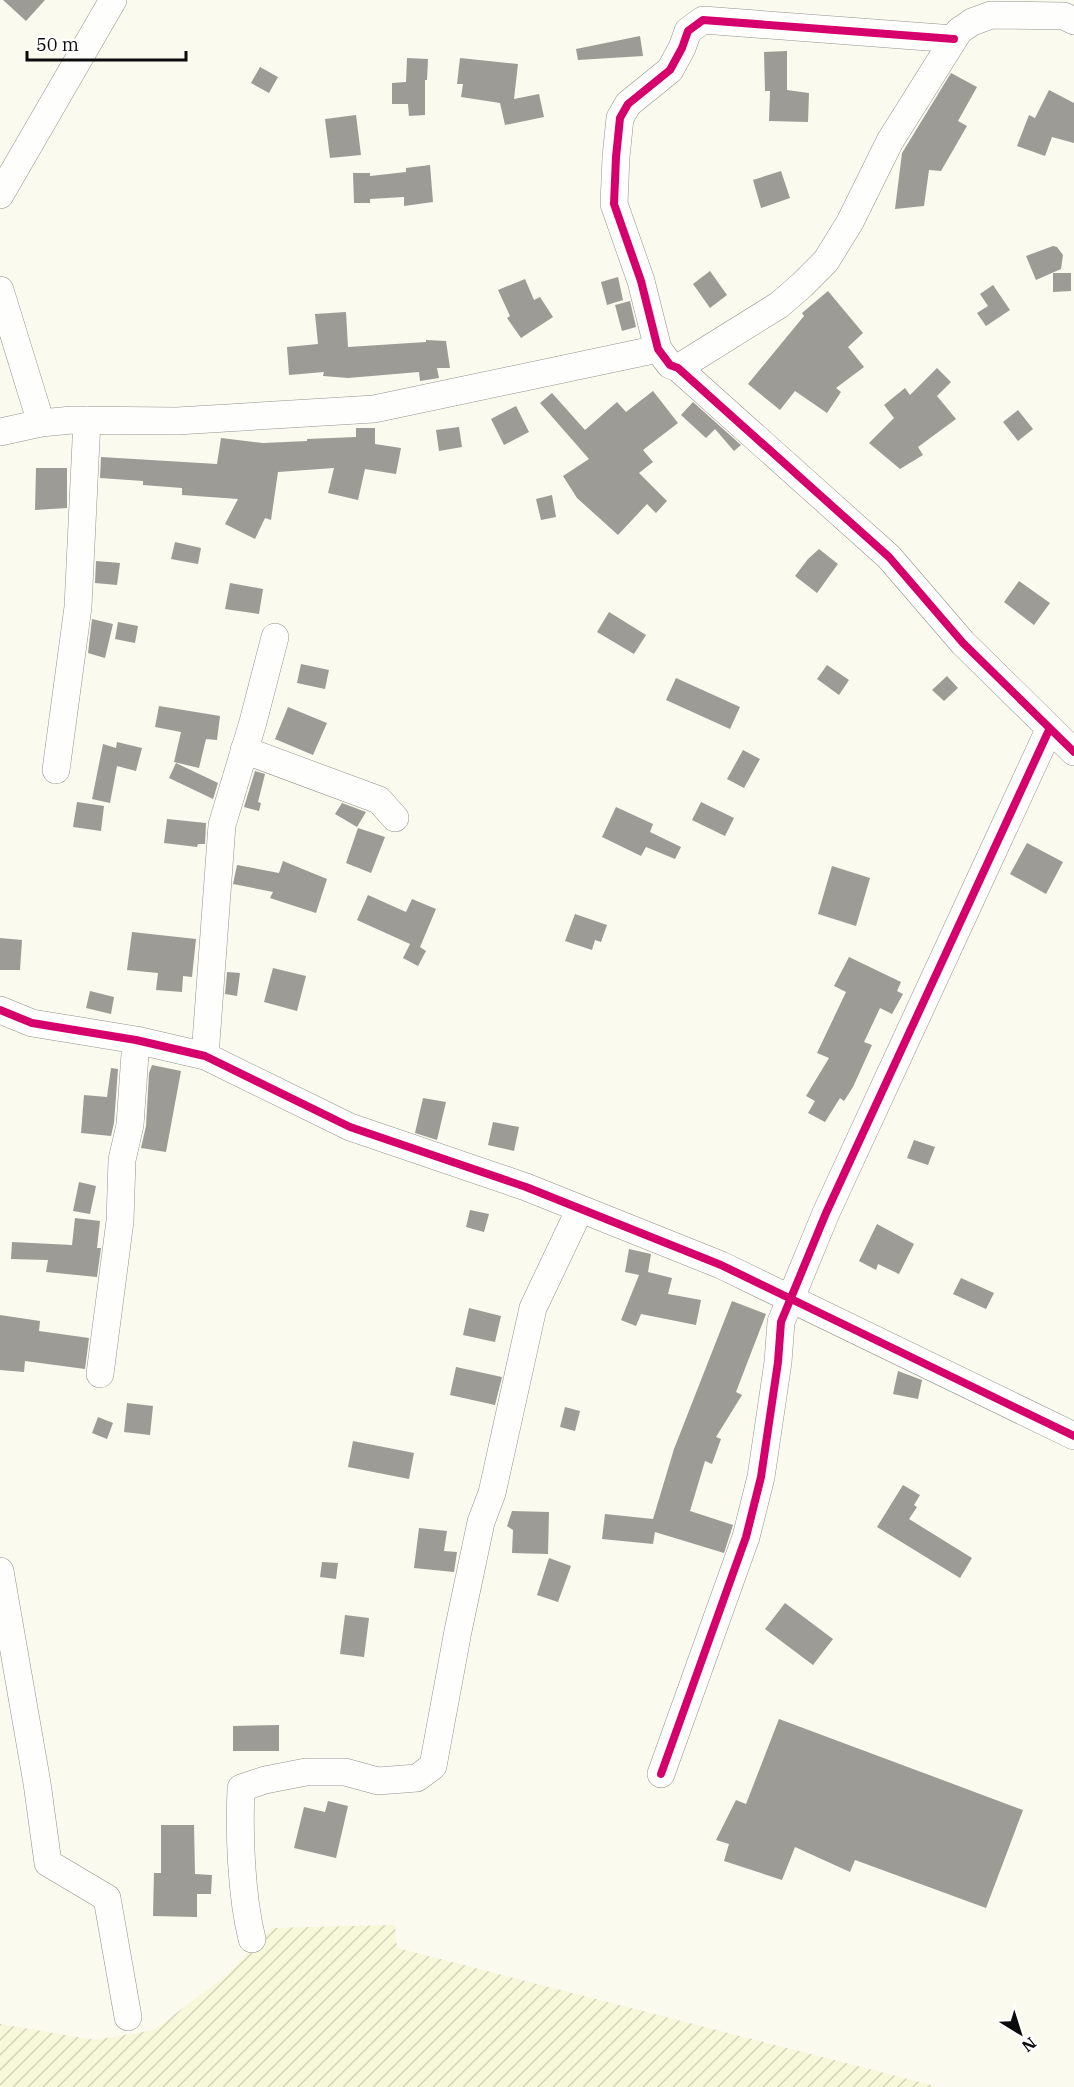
<svg xmlns="http://www.w3.org/2000/svg" width="1074" height="2087" viewBox="0 0 1074 2087" font-family="'IBM Plex Serif',serif">
<style>
.farmland{fill:url(#farmland-furrows)}
.building{fill:#9c9b95}
.lines{fill:none;stroke-linecap:round;stroke-linejoin:round}
.minor-casing{stroke:#93938e;stroke-width:28}
.minor{stroke:#fefefd;stroke-width:27}
.cycleway-casing{stroke:#fff;stroke-width:11}
.cycleway{stroke:#d6006c;stroke-width:8}
</style>
<defs>
<pattern id="farmland-furrows" width="10" height="10" patternUnits="userSpaceOnUse" patternTransform="scale(1.5)"><rect width="10" height="10" fill="#f7f8d9"/><path d="M-1 1l2-2M0 10L10 0M9 11l2-2" fill="none" stroke="#d2d3b9"/></pattern>
</defs>
<rect width="100%" height="100%" fill="#fafaef"/>
<path class="farmland" d="M 395,1925 L 397,1948 L 939,2087 L 0,2087 L 0,2024 L 95,2040 L 154,2030 L 228,1974 L 272,1928 Z"/>
<path class="building" d="M 3,0 L 45,0 L 26,21 Z
M 640,36 L 643,56 L 578,60 L 576,49 Z
M 787,51 L 787,90 L 809,93 L 808,122 L 769,121 L 770,91 L 765,91 L 764,52 Z
M 407,58 L 428,59 L 427,80 L 425,80 L 425,115 L 409,116 L 408,104 L 392,104 L 392,83 L 406,82 Z
M 460,58 L 518,64 L 514,99 L 539,94 L 544,117 L 505,125 L 500,103 L 461,97 L 463,84 L 457,84 Z
M 260,67 L 278,77 L 269,93 L 251,83 Z
M 951,73 L 977,87 L 958,121 L 967,126 L 941,171 L 929,170 L 924,206 L 895,209 L 902,153 Z
M 1049,90 L 1074,103 L 1074,143 L 1052,137 L 1045,156 L 1017,146 L 1029,115 L 1035,118 Z
M 356,115 L 361,155 L 330,158 L 325,119 Z
M 430,165 L 433,202 L 404,206 L 404,197 L 370,199 L 370,203 L 354,203 L 353,173 L 370,173 L 370,176 L 406,172 L 406,168 Z
M 781,171 L 790,198 L 761,208 L 753,180 Z
M 1053,246 L 1057,247 L 1063,255 L 1061,269 L 1036,280 L 1026,256 Z
M 710,271 L 727,295 L 710,308 L 693,284 Z
M 1053,273 L 1071,273 L 1071,291 L 1053,292 Z
M 618,277 L 623,300 L 607,305 L 601,282 Z
M 525,279 L 534,300 L 540,297 L 553,317 L 521,338 L 507,318 L 510,316 L 498,290 Z
M 993,285 L 1010,310 L 986,326 L 977,313 L 988,306 L 980,294 Z
M 828,291 L 863,333 L 848,347 L 864,367 L 836,388 L 841,392 L 827,413 L 795,391 L 780,410 L 748,384 L 804,316 L 802,313 Z
M 630,301 L 636,327 L 622,331 L 615,305 Z
M 346,312 L 348,347 L 426,342 L 426,340 L 446,341 L 450,368 L 437,368 L 439,378 L 420,381 L 419,372 L 348,378 L 323,376 L 324,372 L 289,375 L 287,347 L 318,344 L 315,314 Z
M 937,368 L 951,382 L 937,396 L 956,419 L 918,447 L 923,455 L 900,469 L 869,443 L 894,418 L 884,405 L 905,388 L 910,395 Z
M 653,391 L 678,423 L 643,450 L 653,462 L 639,473 L 667,501 L 656,513 L 647,504 L 618,535 L 577,498 L 563,476 L 589,459 L 540,403 L 552,393 L 585,430 L 617,402 L 626,412 Z
M 693,402 L 741,445 L 734,451 L 715,429 L 706,438 L 681,415 Z
M 516,406 L 529,432 L 504,445 L 491,419 Z
M 1018,410 L 1033,429 L 1018,441 L 1003,422 Z
M 459,427 L 462,447 L 439,451 L 436,430 Z
M 356,428 L 375,428 L 375,444 L 401,448 L 396,474 L 365,469 L 358,500 L 328,493 L 334,468 L 278,472 L 271,520 L 265,518 L 255,539 L 225,524 L 238,499 L 182,495 L 182,488 L 143,485 L 143,481 L 100,478 L 101,457 L 217,464 L 221,438 L 263,443 L 307,441 L 307,439 L 356,437 Z
M 36,468 L 67,468 L 67,508 L 35,510 Z
M 552,495 L 556,517 L 541,520 L 536,499 Z
M 175,542 L 201,548 L 198,564 L 171,559 Z
M 819,549 L 838,564 L 817,593 L 795,576 L 808,559 Z
M 96,561 L 120,563 L 117,585 L 95,583 Z
M 1019,581 L 1050,603 L 1034,625 L 1004,602 Z
M 230,583 L 263,589 L 259,614 L 225,609 Z
M 609,612 L 646,635 L 634,654 L 597,632 Z
M 92,619 L 113,624 L 105,658 L 88,653 Z
M 118,622 L 138,626 L 135,643 L 115,639 Z
M 301,664 L 329,670 L 325,689 L 297,683 Z
M 827,665 L 849,680 L 839,695 L 817,679 Z
M 947,676 L 958,688 L 944,701 L 932,690 Z
M 676,678 L 740,707 L 730,729 L 666,700 Z
M 159,706 L 220,716 L 217,740 L 206,739 L 199,768 L 174,762 L 181,732 L 155,727 Z
M 288,707 L 327,723 L 313,755 L 275,739 Z
M 117,742 L 142,748 L 136,771 L 117,766 L 110,803 L 92,799 L 103,744 L 116,748 Z
M 743,750 L 760,759 L 744,788 L 727,779 Z
M 176,763 L 218,783 L 213,799 L 169,778 Z
M 255,771 L 265,774 L 258,802 L 261,803 L 259,811 L 244,807 Z
M 77,802 L 104,806 L 101,831 L 73,827 Z
M 701,802 L 734,818 L 725,836 L 692,820 Z
M 342,803 L 366,812 L 357,827 L 335,814 Z
M 616,807 L 653,824 L 650,832 L 681,847 L 675,859 L 646,847 L 641,856 L 602,837 Z
M 167,819 L 206,823 L 205,844 L 198,844 L 197,847 L 164,843 Z
M 358,828 L 385,837 L 371,873 L 346,863 Z
M 1027,843 L 1063,862 L 1046,894 L 1010,874 Z
M 283,861 L 327,879 L 316,913 L 270,898 L 273,892 L 233,884 L 237,865 L 279,873 Z
M 832,866 L 870,878 L 856,926 L 818,914 Z
M 368,895 L 406,912 L 412,899 L 436,909 L 420,947 L 426,951 L 418,966 L 403,958 L 410,944 L 357,920 Z
M 575,914 L 607,925 L 601,942 L 595,940 L 592,950 L 565,941 Z
M 132,932 L 196,939 L 192,977 L 183,976 L 182,992 L 156,990 L 158,973 L 127,970 Z
M 0,938 L 22,940 L 20,970 L 0,970 Z
M 849,957 L 901,982 L 897,991 L 903,994 L 892,1014 L 880,1008 L 864,1042 L 872,1045 L 853,1087 L 844,1101 L 840,1098 L 825,1122 L 808,1113 L 815,1101 L 806,1096 L 829,1058 L 817,1053 L 846,992 L 834,986 Z
M 273,968 L 306,976 L 297,1011 L 264,1002 Z
M 227,972 L 240,973 L 237,996 L 225,994 Z
M 90,991 L 114,997 L 111,1014 L 86,1008 Z
M 152,1065 L 181,1071 L 166,1152 L 141,1148 L 146,1126 L 149,1073 Z
M 111,1068 L 118,1069 L 114,1123 L 111,1136 L 81,1133 L 84,1095 L 107,1097 Z
M 423,1098 L 446,1102 L 437,1140 L 415,1133 Z
M 493,1122 L 519,1127 L 514,1151 L 488,1145 Z
M 914,1140 L 935,1147 L 928,1165 L 907,1158 Z
M 79,1182 L 96,1186 L 90,1214 L 73,1211 Z
M 470,1210 L 489,1214 L 484,1232 L 466,1227 Z
M 75,1218 L 100,1221 L 97,1248 L 101,1248 L 97,1277 L 46,1272 L 48,1260 L 11,1259 L 12,1242 L 72,1245 Z
M 877,1224 L 914,1244 L 899,1274 L 878,1264 L 876,1270 L 859,1261 Z
M 629,1249 L 651,1254 L 648,1272 L 672,1278 L 668,1294 L 701,1300 L 696,1325 L 641,1314 L 636,1326 L 621,1320 L 639,1275 L 625,1272 Z
M 961,1278 L 994,1293 L 986,1309 L 953,1294 Z
M 732,1301 L 766,1314 L 736,1392 L 742,1395 L 716,1437 L 721,1439 L 712,1464 L 705,1461 L 690,1511 L 733,1525 L 724,1553 L 655,1532 L 653,1544 L 602,1539 L 605,1514 L 653,1519 L 674,1449 Z
M 469,1308 L 501,1316 L 495,1342 L 463,1335 Z
M 0,1315 L 40,1321 L 39,1331 L 89,1338 L 85,1369 L 25,1361 L 24,1372 L 0,1370 Z
M 456,1367 L 502,1377 L 495,1405 L 450,1395 Z
M 898,1371 L 922,1380 L 918,1399 L 893,1394 Z
M 127,1403 L 153,1406 L 150,1435 L 124,1432 Z
M 565,1407 L 580,1411 L 575,1431 L 560,1427 Z
M 98,1417 L 113,1423 L 107,1439 L 92,1433 Z
M 353,1441 L 414,1453 L 409,1479 L 348,1467 Z
M 903,1485 L 920,1495 L 914,1505 L 917,1507 L 909,1519 L 972,1558 L 960,1578 L 877,1527 Z
M 512,1511 L 549,1512 L 548,1554 L 512,1553 L 513,1530 L 507,1526 Z
M 419,1528 L 447,1531 L 444,1551 L 457,1552 L 454,1572 L 414,1568 Z
M 549,1558 L 571,1566 L 558,1602 L 537,1595 Z
M 322,1562 L 338,1563 L 336,1579 L 320,1577 Z
M 785,1603 L 833,1639 L 813,1665 L 765,1629 Z
M 345,1615 L 369,1618 L 364,1657 L 340,1654 Z
M 779,1719 L 1023,1810 L 986,1908 L 855,1860 L 850,1872 L 795,1847 L 782,1880 L 724,1861 L 729,1844 L 716,1840 L 736,1800 L 746,1804 Z
M 279,1725 L 279,1751 L 233,1751 L 233,1726 Z
M 328,1801 L 348,1806 L 336,1858 L 294,1848 L 304,1807 L 325,1812 Z
M 161,1825 L 194,1825 L 195,1874 L 212,1875 L 211,1894 L 197,1894 L 197,1917 L 153,1916 L 154,1873 L 161,1873 Z"/>
<g class="lines">
<defs>
<path id="minor" d="M 954,39 L 703,20 L 688,31 L 682,48 L 670,70 L 628,104 L 620,118 L 616,157 L 614,204 L 641,281 L 658,349 L 670,365 L 678,368 L 889,557 L 963,643 L 1074,752
M 0,195 L 113,0
M 0,290 L 41,423
M 678,368 L 779,305 L 802,285 L 826,261 L 850,222 L 890,141 L 959,31 L 972,22 L 991,15 L 1064,16 L 1074,21
M 0,432 L 41,423 L 72,420 L 177,421 L 374,409 L 658,349
M 244,750 L 379,800 L 395,818
M 56,770 L 78,607 L 87,420
M 0,1010 L 32,1023 L 136,1040 L 205,1056 L 350,1127 L 526,1187 L 721,1265 L 1074,1436
M 205,1056 L 222,825 L 253,722 L 275,637
M 100,1374 L 120,1221 L 122,1160 L 130,1125 L 136,1040
M 0,1571 L 37,1783 L 48,1863 L 107,1898 L 128,2017
M 661,1774 L 746,1537 L 761,1477 L 778,1362 L 781,1322 L 826,1213 L 1049,730
M 252,1939 C 241,1894 239,1834 241,1788 L 265,1780 L 306,1772 L 345,1772 L 378,1781 L 417,1778 L 433,1766 L 458,1631 L 481,1522 L 492,1493 L 533,1308 L 580,1209"/>
</defs>
<use href="#minor" class="minor-casing"/>
<use href="#minor" class="minor"/>
<defs>
<path id="cycleway" d="M 954,39 L 703,20 L 688,31 L 682,48 L 670,70 L 628,104 L 620,118 L 616,157 L 614,204 L 641,281 L 658,349 L 670,365 L 678,368 L 889,557 L 963,643 L 1074,752
M 0,1010 L 32,1023 L 136,1040 L 205,1056 L 350,1127 L 526,1187 L 721,1265 L 1074,1436
M 661,1774 L 746,1537 L 761,1477 L 778,1362 L 781,1322 L 826,1213 L 1049,730"/>
</defs>
<use href="#cycleway" class="cycleway-casing"/>
<use href="#cycleway" class="cycleway"/>
</g>
<g transform="translate(1020 2033) rotate(142)" stroke="#ffffff" stroke-width="4.5" paint-order="stroke">
<path d="M0-4.5L10 22L0 15L-10 22Z" fill="#0b0b0b"/>
<text y="-9" font-size="16" font-weight="bold" text-anchor="middle" fill="#0b0b0b">N</text>
</g>
<path d="M27 51v9h159v-9" fill="none" stroke="#0b0b0b" stroke-width="3"/>
<text x="36" y="51" font-size="18" fill="#0b0b0b" stroke="#ffffff" stroke-width="4.5" paint-order="stroke">50 m</text>
</svg>
